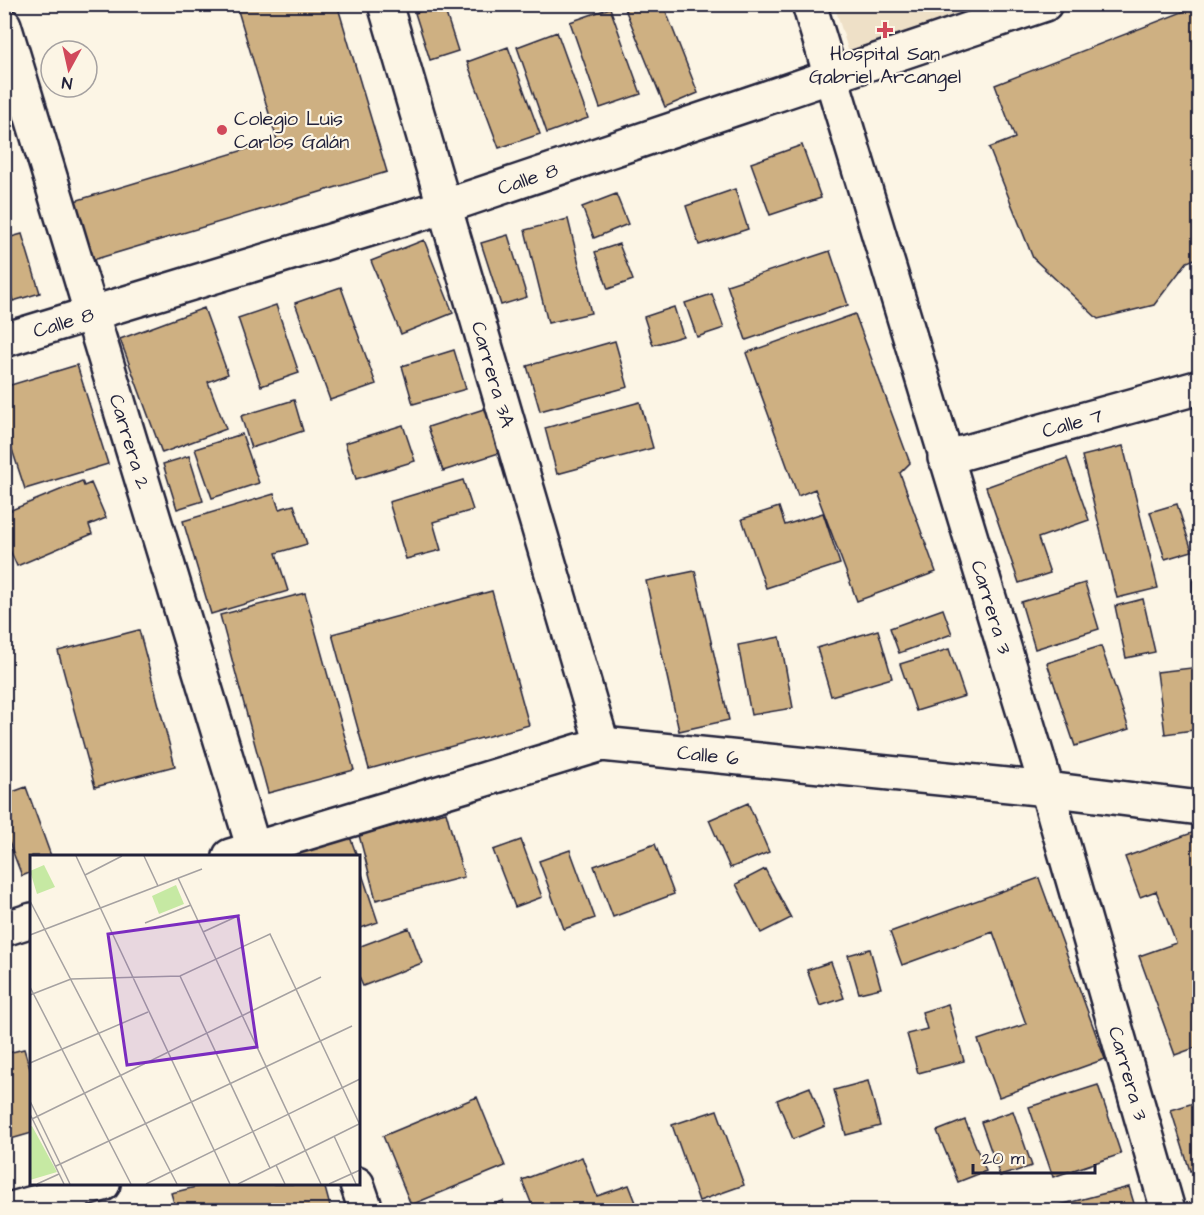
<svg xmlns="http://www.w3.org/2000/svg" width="1204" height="1215" viewBox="0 0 1204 1215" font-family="'Architects Daughter',sans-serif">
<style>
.built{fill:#eee0c7}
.building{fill:#ceb082;stroke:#22223b;stroke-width:1.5}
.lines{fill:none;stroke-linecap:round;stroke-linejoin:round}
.minor-casing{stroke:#22223b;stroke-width:38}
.minor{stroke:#fcf5e5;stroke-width:33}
.poi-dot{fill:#d1495b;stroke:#fcf5e5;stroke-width:2}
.labels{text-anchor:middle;stroke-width:4.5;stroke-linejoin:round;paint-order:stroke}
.poi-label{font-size:20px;fill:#22223b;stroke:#fcf5e5}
.street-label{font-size:20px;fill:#22223b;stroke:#fcf5e5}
.inset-road{fill:none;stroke:#a5a1a1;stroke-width:1.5}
.view{fill:#7b2cbf;fill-opacity:0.15;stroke:#7b2cbf;stroke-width:3}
.inset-edge{fill:none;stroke:#22223b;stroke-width:3}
</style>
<rect width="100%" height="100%" fill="#fcf5e5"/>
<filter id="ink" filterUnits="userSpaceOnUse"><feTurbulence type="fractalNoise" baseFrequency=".0167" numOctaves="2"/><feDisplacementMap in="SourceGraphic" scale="12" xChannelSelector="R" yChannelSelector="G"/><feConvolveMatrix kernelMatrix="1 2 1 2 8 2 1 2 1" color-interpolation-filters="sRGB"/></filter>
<g filter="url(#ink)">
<path class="built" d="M 834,4 L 1006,5 L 850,56 Z"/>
<path class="building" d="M 236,4 L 337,4 L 387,172 L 86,262 L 68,203 L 277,140 Z
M 443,4 L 458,51 L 430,60 L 415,13 Z
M 623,4 L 663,4 L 698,93 L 665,107 Z
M 957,4 L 984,4 L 961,14 Z
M 1200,5 L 1200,257 L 1187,262 L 1154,305 L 1098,319 L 1033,258 L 989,148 L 1015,138 L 995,85 Z
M 610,8 L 641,94 L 600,108 L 570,22 Z
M 557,32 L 588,118 L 547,133 L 517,47 Z
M 508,47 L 540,134 L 499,148 L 467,62 Z
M 802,145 L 821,198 L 770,215 L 751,163 Z
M 735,189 L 748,229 L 699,245 L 686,206 Z
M 616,194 L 628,224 L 594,238 L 582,207 Z
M 568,219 L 591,313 L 548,323 L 525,230 Z
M 22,234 L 40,293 L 13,301 L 4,273 L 4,239 Z
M 508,235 L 527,297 L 501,305 L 481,243 Z
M 424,240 L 453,313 L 401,334 L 371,261 Z
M 619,244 L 633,280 L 608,289 L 595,252 Z
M 830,251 L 848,305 L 746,340 L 727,285 Z
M 341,287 L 376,384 L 330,400 L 295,303 Z
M 712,294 L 724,328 L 697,337 L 685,303 Z
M 276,305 L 299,373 L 261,386 L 238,318 Z
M 674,307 L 683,336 L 653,345 L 644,317 Z
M 204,308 L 228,374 L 208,382 L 226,429 L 162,453 L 120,339 Z
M 855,314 L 910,463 L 900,473 L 936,572 L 857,601 L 815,489 L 798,496 L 746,353 Z
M 615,341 L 628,387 L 540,411 L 527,366 Z
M 454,350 L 466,389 L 413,404 L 402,366 Z
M 77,365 L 108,464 L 25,489 L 4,425 L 4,387 Z
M 294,400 L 303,431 L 251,448 L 241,416 Z
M 640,402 L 653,448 L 557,474 L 545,428 Z
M 487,408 L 502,452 L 443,471 L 428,427 Z
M 403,425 L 415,461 L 356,479 L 345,443 Z
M 242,434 L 259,483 L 212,498 L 195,449 Z
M 1123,446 L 1158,588 L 1117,598 L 1082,456 Z
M 189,456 L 203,501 L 177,509 L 163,464 Z
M 1067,458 L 1089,520 L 1038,538 L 1050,573 L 1019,583 L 986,487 Z
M 463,480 L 473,510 L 433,522 L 441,550 L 406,559 L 389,502 Z
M 82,481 L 84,486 L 91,483 L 106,518 L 89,525 L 92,534 L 17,566 L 4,537 L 4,513 Z
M 274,494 L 279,509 L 294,505 L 307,544 L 276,553 L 288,591 L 211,614 L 183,521 Z
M 1177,504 L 1192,551 L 1165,559 L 1150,512 Z
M 779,507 L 785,525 L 823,513 L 840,564 L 766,588 L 742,519 Z
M 695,571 L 729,720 L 679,731 L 646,581 Z
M 1192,579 L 1200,579 L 1200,628 L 1194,628 Z
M 1085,583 L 1099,629 L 1035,649 L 1021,602 Z
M 492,591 L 529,725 L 369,769 L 332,634 Z
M 305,593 L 354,770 L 268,793 L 220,615 Z
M 1143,599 L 1155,652 L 1126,658 L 1115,606 Z
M 943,609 L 952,634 L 899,653 L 890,628 Z
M 139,630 L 175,766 L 95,787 L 58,651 Z
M 878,630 L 892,678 L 831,696 L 817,648 Z
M 780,637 L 793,708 L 751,715 L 738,645 Z
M 1101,646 L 1129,729 L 1075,746 L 1047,663 Z
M 949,649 L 965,696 L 916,711 L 900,664 Z
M 1200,667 L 1200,729 L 1165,734 L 1157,672 Z
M 26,787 L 51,856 L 32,856 L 32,872 L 22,876 L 4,829 L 4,795 Z
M 748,803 L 769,852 L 730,868 L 709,820 Z
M 446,812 L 464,877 L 376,900 L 359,835 Z
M 1200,830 L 1200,1046 L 1175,1055 L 1139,956 L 1176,943 L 1156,891 L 1140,897 L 1125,857 Z
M 350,837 L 357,856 L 293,856 L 293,855 Z
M 521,840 L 542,897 L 515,907 L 493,850 Z
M 655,844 L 674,894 L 613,917 L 594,866 Z
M 570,850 L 595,918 L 564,929 L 539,861 Z
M 358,862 L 378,922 L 358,929 Z
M 765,869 L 791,918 L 761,933 L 736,884 Z
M 1039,878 L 1105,1059 L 999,1097 L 978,1040 L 1026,1024 L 993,932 L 902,965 L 890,932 Z
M 409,928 L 422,963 L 363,986 L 358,975 L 358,947 Z
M 870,949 L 881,988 L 859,993 L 848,955 Z
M 831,962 L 844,998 L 820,1006 L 807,970 Z
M 948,1004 L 964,1061 L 918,1073 L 907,1034 L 927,1029 L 922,1012 Z
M 24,1049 L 32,1075 L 32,1133 L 4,1141 L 4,1054 Z
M 868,1081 L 880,1126 L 846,1135 L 834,1090 Z
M 1098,1085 L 1121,1154 L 1053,1177 L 1029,1107 Z
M 810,1087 L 825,1126 L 793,1139 L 777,1100 Z
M 477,1097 L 505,1166 L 411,1205 L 383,1136 Z
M 1200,1101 L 1200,1168 L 1190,1171 L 1171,1110 Z
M 717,1110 L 744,1185 L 699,1201 L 672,1125 Z
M 1013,1111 L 1032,1166 L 1000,1176 L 981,1122 Z
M 965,1120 L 986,1171 L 958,1182 L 937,1131 Z
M 582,1157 L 597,1196 L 629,1185 L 639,1210 L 534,1210 L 522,1180 Z
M 208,1184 L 324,1184 L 331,1210 L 176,1210 L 171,1193 Z
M 1129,1187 L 1136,1210 L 1041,1210 Z
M 503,1201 L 506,1210 L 475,1210 Z
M 159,1204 L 161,1210 L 135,1210 Z"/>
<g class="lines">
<defs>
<g id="minor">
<path id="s1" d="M 385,4 L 602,744"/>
<path id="s2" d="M 809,4 L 1047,789 L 1168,1210"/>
<path id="s3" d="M 4,25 L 256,856"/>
<path id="s4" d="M 4,340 L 446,206 L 1045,4"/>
<path id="s5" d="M 945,458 L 1200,387"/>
<path id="s6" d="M 230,856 L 602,744 L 1047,789 L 1200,808"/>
<path d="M 4,929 L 32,920"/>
<path d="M 357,1184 L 366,1210"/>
<path d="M 8,1210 L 103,1184"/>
</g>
</defs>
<use href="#minor" class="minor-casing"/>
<use href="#minor" class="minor"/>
</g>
</g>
<g class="poi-dot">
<path d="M882 21h6v6h6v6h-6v6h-6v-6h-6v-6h6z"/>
<circle cx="222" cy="130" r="6"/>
</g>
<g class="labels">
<g class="poi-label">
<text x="885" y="60">Hospital San<tspan x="885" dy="23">Gabriel Arcangel</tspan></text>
<text x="234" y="125" text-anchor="start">Colegio Luis<tspan x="234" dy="23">Carlos Galán</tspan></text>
</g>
<g class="street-label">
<text dy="7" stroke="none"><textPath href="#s4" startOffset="548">Calle 8</textPath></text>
<text dy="7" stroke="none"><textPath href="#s4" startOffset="62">Calle 8</textPath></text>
<text dy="7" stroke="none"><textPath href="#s1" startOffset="386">Carrera 3A</textPath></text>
<text dy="7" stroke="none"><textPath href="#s5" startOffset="132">Calle 7</textPath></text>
<text dy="7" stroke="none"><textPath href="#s3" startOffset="435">Carrera 2</textPath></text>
<text dy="7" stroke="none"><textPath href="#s2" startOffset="630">Carrera 3</textPath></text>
<text dy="7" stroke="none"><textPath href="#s6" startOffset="495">Calle 6</textPath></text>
<text dy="7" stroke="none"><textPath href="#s2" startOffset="1116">Carrera 3</textPath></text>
</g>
</g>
<g transform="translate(30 855)">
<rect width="330" height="330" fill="#fcf5e5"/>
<path d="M 2,271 L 27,317 L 0,325 L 0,272 Z" fill="#c6e9a3"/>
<path d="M 14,10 L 25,32 L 7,39 L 0,16 ZM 146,30 L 154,49 L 129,59 L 122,41 Z" fill="#c6e9a3"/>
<path class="inset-road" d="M 46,1 L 200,329M 114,1 L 128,31M 55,20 L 92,1M 148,23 L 291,329M 0,46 L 147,329M 115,68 L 161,50M 173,77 L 210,60M 0,80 L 172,14M 150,121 L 240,313M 0,132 L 101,329M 0,140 L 41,124 L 150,121 L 240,79 L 330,270M 0,208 L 118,157M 0,246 L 40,329M 0,259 L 34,329M 2,264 L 291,122M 304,281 L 326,329M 246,310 L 255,329M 26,311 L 322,171M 7,329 L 29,319M 116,329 L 330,224M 208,329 L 329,269M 299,329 L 330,315"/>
<path class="view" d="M 208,61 L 227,192 L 97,210 L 78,79 Z"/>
<rect width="330" height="330" class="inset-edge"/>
</g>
<rect width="1204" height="1215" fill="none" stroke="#fcf5e5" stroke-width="24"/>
<rect x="12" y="12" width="1180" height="1191" fill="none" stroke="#22223b" stroke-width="2" filter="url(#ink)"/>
<g transform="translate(69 69) rotate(188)"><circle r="28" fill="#fcf5e5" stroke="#a5a1a1" stroke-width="1.5"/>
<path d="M0-4.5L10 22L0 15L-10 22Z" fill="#d1495b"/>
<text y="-9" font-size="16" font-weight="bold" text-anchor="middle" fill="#22223b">N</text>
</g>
<path d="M973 1164v9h122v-9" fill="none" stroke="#22223b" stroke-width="3"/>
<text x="982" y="1164" font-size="18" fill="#22223b" stroke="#fcf5e5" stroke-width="4.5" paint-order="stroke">20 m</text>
</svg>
